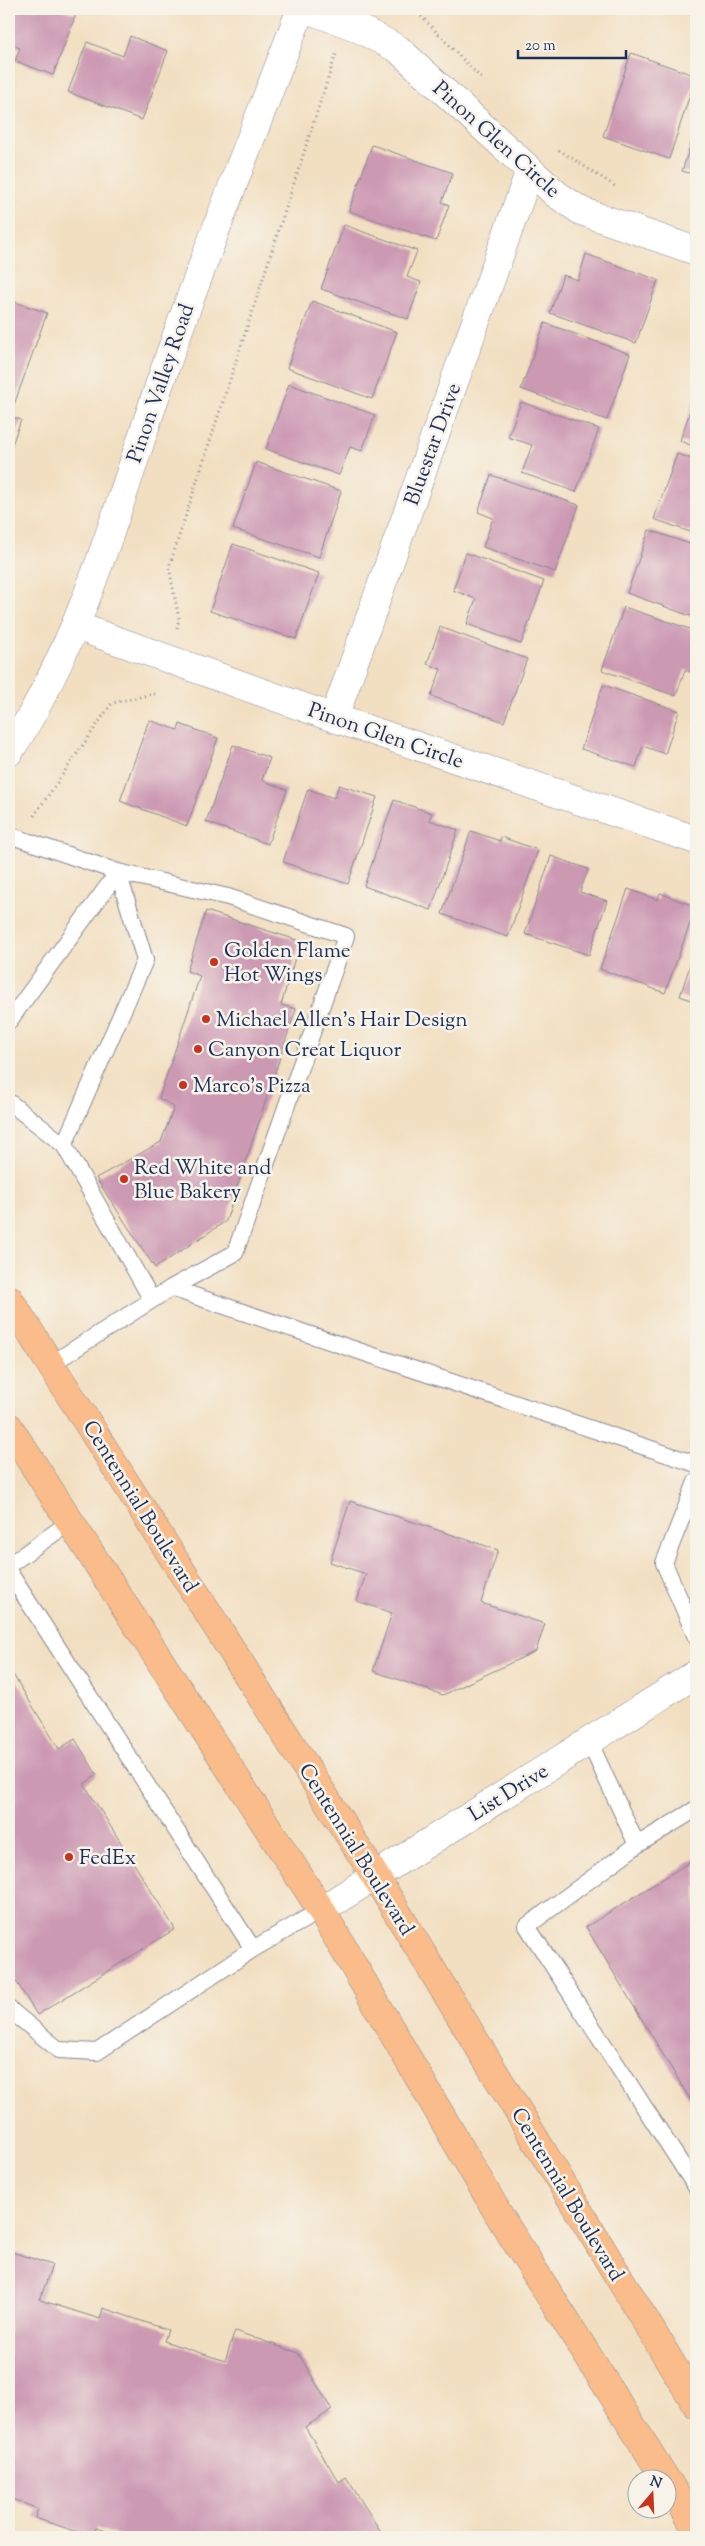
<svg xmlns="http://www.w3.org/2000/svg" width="705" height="2546" viewBox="0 0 705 2546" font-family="'Sorts Mill Goudy',serif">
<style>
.building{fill:#cc99b3}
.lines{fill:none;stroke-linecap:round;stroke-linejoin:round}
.service-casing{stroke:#868790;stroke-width:18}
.minor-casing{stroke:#868790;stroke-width:29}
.primary-casing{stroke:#868790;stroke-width:29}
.path{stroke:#868790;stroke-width:3;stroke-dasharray:1 4;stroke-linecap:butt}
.service{stroke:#fff;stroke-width:16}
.minor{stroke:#fff;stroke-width:28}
.primary{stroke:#f9bc8a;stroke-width:28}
.poi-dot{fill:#c8321e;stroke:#f7f3e8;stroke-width:2}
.labels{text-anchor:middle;stroke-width:5;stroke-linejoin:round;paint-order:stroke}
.street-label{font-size:21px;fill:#1b2f5e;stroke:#f7f3e8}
.poi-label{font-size:21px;fill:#1b2f5e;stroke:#f7f3e8;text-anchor:start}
</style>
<rect width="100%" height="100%" fill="#f7f3e8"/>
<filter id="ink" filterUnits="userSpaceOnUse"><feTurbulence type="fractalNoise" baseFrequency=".02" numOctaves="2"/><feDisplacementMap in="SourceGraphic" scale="10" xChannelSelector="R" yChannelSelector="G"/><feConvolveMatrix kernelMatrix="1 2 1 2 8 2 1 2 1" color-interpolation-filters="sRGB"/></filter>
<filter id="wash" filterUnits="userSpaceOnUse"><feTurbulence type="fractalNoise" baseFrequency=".0096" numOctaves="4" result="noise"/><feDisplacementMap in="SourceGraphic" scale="20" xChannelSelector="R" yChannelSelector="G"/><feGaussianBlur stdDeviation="1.12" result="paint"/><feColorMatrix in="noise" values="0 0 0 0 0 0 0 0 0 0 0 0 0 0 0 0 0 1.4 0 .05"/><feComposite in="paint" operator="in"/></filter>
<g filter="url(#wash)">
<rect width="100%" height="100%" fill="#f2dfc1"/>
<g id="blocks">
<path class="building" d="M 9,9 L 61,9 L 76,14 L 53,75 L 15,61 L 20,48 L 9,44 Z
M 130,36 L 168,51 L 142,120 L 68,92 L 87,42 L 123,56 Z
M 631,53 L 696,76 L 669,159 L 603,136 Z
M 696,128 L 696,175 L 682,171 Z
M 372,145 L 453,173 L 442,202 L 449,205 L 436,241 L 349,211 Z
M 344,225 L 417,251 L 407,277 L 421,282 L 408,319 L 321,289 Z
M 586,254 L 658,280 L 636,343 L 550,313 L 563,275 L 578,280 Z
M 9,300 L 47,313 L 10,416 L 21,420 L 9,453 Z
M 312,301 L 397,332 L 372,399 L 287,368 Z
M 545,323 L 630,354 L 607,420 L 521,389 Z
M 289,384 L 375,415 L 362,451 L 350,447 L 339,475 L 266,449 Z
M 696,394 L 696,447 L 680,441 Z
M 521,402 L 599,429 L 576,492 L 522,473 L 532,445 L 508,437 Z
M 677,454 L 696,460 L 696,534 L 654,519 Z
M 256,462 L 341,491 L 319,557 L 233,529 Z
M 491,475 L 579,505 L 555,572 L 483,547 L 493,518 L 478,512 Z
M 649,530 L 696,546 L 696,618 L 627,593 Z
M 233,544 L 319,573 L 296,639 L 210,611 Z
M 466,553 L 544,581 L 521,644 L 467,624 L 476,599 L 453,590 Z
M 624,607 L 696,631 L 696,674 L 685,670 L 676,696 L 602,670 Z
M 440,627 L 527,659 L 504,722 L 431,696 L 441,669 L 427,664 Z
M 603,685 L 679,711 L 665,754 L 643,746 L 636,767 L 581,749 Z
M 149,720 L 178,730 L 180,724 L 218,738 L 187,826 L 120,801 Z
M 233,745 L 270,758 L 262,780 L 287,790 L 268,844 L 206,822 Z
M 339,785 L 377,797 L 348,884 L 283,862 L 308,789 L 334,798 Z
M 394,800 L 432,813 L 429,820 L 458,830 L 431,910 L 364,886 Z
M 471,831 L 500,841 L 501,837 L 538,850 L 508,937 L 442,914 Z
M 551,856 L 588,869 L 580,892 L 607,901 L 589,955 L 525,934 Z
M 628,889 L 658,900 L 660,893 L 696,907 L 665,993 L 600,969 Z
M 206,911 L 300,941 L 281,1005 L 296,1009 L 226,1221 L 155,1268 L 96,1178 L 161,1142 L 174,1107 L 159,1098 L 200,976 L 187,971 Z
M 696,947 L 696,1002 L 680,996 Z
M 350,1501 L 498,1550 L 481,1603 L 545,1624 L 536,1651 L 443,1695 L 373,1671 L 392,1613 L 357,1601 L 366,1574 L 330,1562 Z
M 9,1668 L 59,1749 L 75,1739 L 97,1775 L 84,1784 L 175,1929 L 37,2015 L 9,1970 Z
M 696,1858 L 696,2109 L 586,1927 Z
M 9,2251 L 52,2265 L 40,2300 L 100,2319 L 103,2308 L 168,2330 L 164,2341 L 225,2361 L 235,2331 L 298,2353 L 332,2410 L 305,2427 L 339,2482 L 346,2477 L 383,2535 L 376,2537 L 123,2537 L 96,2528 L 93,2537 L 35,2518 L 38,2509 L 9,2498 Z"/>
</g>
</g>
<g filter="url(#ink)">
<use href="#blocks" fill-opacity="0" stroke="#868790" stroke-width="1"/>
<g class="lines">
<defs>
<path id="service" d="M 9,835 L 118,872 L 9,1021
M 9,1102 L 64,1145 L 152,1300
M 64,1145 L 145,960 L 118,872 L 228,897 L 346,936 L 235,1253 L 171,1288
M 51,1364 L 171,1288 L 696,1464
M 696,1482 L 664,1563 L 696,1637
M 9,1565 L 70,1522
M 9,1572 L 253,1949 L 321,1910
M 589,1741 L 637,1845 L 696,1809
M 637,1845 L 527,1926 L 696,2187
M 9,2009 L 59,2050 L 97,2052 L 253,1949"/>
<path id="minor" d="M 307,9 L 356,27 L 398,49 L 556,194 L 581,211 L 696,251
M 76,626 L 334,718 L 696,840
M 334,718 L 530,170
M 9,752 C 83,639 118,505 162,377 C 205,253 254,131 301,9
M 321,1910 L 696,1674"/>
<path id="primary" d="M 9,1299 L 375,1876 L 696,2404
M 9,1427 L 321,1910 L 502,2220 L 665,2478
M 668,2482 L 696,2528"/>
</defs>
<use href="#service" class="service-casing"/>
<use href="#minor" class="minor-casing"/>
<use href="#primary" class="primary-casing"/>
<path class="path" d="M 414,9 L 483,80
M 559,150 L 615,186
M 177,628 L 179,619 L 169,567 L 336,54
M 34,816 L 112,703 L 158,693"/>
<use href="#service" class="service"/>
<use href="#minor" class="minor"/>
<use href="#primary" class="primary"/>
</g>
</g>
<g class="poi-dot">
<circle cx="214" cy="962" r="5"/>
<circle cx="206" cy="1019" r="5"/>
<circle cx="198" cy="1049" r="5"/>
<circle cx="183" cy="1085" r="5"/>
<circle cx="124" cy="1179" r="5"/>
<circle cx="69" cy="1857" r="5"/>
</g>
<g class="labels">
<g class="street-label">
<text transform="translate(497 139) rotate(42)" y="7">Pinon Glen Circle</text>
<text transform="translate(160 383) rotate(-71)" y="7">Pinon Valley Road</text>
<text transform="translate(432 444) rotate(-70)" y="7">Bluestar Drive</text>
<text transform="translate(386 735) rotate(19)" y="7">Pinon Glen Circle</text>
<text transform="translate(141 1506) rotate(58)" y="7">Centennial Boulevard</text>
<text transform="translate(508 1792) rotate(-32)" y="7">List Drive</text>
<text transform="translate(357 1849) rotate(58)" y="7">Centennial Boulevard</text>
<text transform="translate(568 2194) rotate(59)" y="7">Centennial Boulevard</text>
</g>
<g class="poi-label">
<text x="224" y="957">Golden Flame<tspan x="224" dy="24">Hot Wings</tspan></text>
<text x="216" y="1026">Michael Allen's Hair Design</text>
<text x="208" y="1056">Canyon Creat Liquor</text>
<text x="193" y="1092">Marco's Pizza</text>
<text x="134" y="1174">Red White and<tspan x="134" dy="24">Blue Bakery</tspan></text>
<text x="79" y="1864">FedEx</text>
</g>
</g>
<rect width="705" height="2546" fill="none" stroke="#f7f3e8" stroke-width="30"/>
<g transform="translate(652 2494) rotate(19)"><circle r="24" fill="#f7f3e8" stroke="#9fa5b1"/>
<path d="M0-4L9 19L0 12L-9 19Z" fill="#c8321e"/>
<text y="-8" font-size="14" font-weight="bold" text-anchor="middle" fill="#1b2f5e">N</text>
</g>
<path d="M518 50v8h108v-8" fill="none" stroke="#1b2f5e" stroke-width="2.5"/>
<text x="525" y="50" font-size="15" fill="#1b2f5e" stroke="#f7f3e8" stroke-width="4" paint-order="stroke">20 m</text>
</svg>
